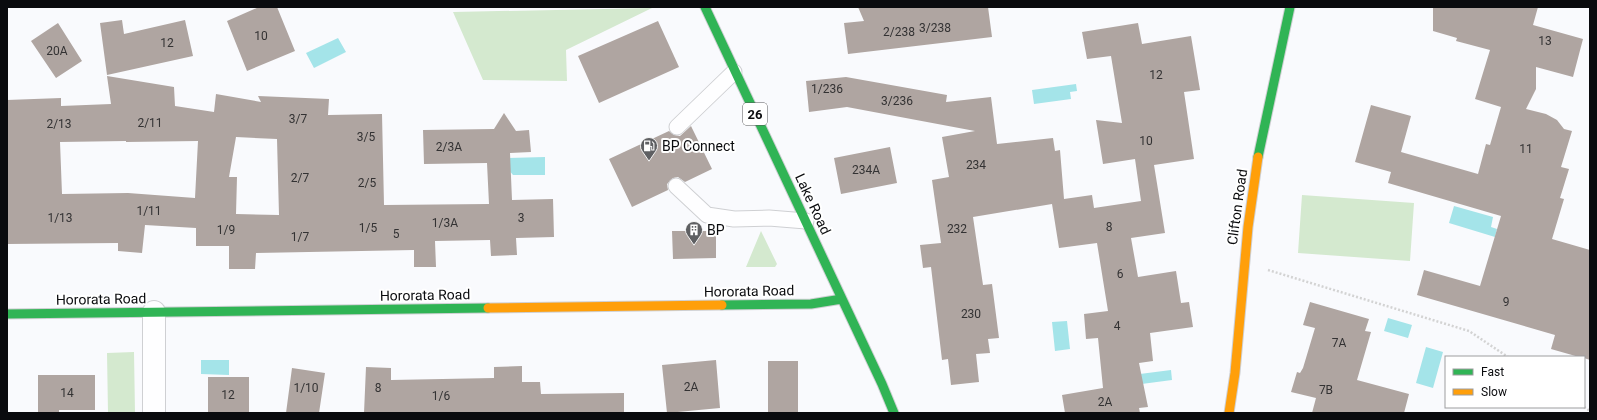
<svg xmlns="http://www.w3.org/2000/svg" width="1597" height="420" viewBox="0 0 1597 420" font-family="Roboto,sans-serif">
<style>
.green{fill:#d4e9cf}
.water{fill:#a4e4e9}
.building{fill:#afa5a1;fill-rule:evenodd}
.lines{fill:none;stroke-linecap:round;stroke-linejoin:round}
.lane-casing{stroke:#cfd0d3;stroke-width:17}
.street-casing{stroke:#cfd0d3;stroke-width:24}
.fast-casing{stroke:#cfd0d3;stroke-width:11}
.slow-casing{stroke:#cfd0d3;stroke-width:11}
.path{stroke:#d3d3d3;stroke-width:2.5;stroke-dasharray:2 2;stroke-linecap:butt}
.lane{stroke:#fefeff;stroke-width:15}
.street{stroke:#fefeff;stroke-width:22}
.fast{stroke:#30b455;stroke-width:9}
.slow{stroke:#ff9f0a;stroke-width:9}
.labels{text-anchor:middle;stroke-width:4;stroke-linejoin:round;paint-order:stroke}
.number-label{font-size:12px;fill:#333233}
.shield{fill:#fff;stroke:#545456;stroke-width:1}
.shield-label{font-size:13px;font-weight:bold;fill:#0a0b0e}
.poi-label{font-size:14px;fill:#0a0b0e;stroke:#fff;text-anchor:start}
.street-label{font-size:14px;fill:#0a0b0e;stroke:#fff}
</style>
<rect width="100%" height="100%" fill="#f9fafd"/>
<path class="green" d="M 652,8 L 566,50 L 567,81 L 483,80 L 453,12 Z
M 1302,195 L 1414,203 L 1410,261 L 1298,253 Z
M 761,231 L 777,264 L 775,267 L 746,267 Z
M 134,352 L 135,413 L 108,413 L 107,353 Z"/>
<path class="water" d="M 338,38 L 346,52 L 314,68 L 306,53 Z
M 1076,84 L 1077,91 L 1070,92 L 1071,99 L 1034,104 L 1032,90 Z
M 545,157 L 545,175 L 513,175 L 508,169 L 508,158 Z
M 1454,206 L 1493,217 L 1491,227 L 1497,229 L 1495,237 L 1449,223 Z
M 1388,318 L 1412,325 L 1408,338 L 1384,331 Z
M 1067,321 L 1070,349 L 1055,351 L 1052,322 Z
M 1426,347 L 1443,352 L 1433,388 L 1416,383 Z
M 201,360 L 229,360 L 229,375 L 201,374 Z
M 1171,370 L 1172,380 L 1134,385 L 1132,375 Z"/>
<path class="building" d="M 259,7 L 277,7 L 295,51 L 247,71 L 227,21 Z
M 858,7 L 988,7 L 992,37 L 848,54 L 844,23 L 864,21 Z
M 1433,7 L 1538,7 L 1533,25 L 1583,39 L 1573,77 L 1536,67 L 1536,89 L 1526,109 L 1546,114 L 1557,120 L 1564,129 L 1572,131 L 1561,167 L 1569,169 L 1560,198 L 1564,199 L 1552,239 L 1590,250 L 1590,360 L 1584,358 L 1584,357 L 1579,357 L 1551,349 L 1555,335 L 1417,295 L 1424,270 L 1480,286 L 1501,216 L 1388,183 L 1391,172 L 1355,162 L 1371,105 L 1411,116 L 1401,152 L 1478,174 L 1486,144 L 1490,145 L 1501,107 L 1475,99 L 1490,50 L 1456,41 L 1457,38 L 1433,31 Z
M 122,20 L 124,34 L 185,20 L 193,56 L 107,75 L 100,23 Z
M 658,21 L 679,67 L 599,103 L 578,56 Z
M 58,23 L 82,61 L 56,78 L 31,41 Z
M 1138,23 L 1142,44 L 1191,36 L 1200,90 L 1184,92 L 1194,159 L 1154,165 L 1165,233 L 1131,238 L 1138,277 L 1176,271 L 1181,303 L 1189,302 L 1193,327 L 1150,333 L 1153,361 L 1139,363 L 1148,407 L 1139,408 L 1140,413 L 1065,413 L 1062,395 L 1103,388 L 1098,338 L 1086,339 L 1084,314 L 1108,311 L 1097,243 L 1059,248 L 1052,204 L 973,217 L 983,285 L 992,284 L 999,338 L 988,339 L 990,353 L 976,354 L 979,382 L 951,385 L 948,359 L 942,360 L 931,267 L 923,268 L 920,245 L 941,243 L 932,180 L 949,177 L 942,137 L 975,131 L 847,107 L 809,112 L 806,81 L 846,77 L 947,95 L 946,102 L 991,97 L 997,144 L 1053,138 L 1055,151 L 1060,150 L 1064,199 L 1092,195 L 1094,208 L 1141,201 L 1135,159 L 1103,164 L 1096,120 L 1122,123 L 1111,56 L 1087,59 L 1082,32 Z
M 107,76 L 174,87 L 175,106 L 214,112 L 216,94 L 261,102 L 258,96 L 329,99 L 328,115 L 382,114 L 384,205 L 489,204 L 487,163 L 424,164 L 423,130 L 494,129 L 504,113 L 516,131 L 529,130 L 531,152 L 510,153 L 512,200 L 553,199 L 554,237 L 516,238 L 517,255 L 491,256 L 490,240 L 435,241 L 436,267 L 414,267 L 414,250 L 256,253 L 255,269 L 229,269 L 229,246 L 196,246 L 196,228 L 145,225 L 142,253 L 118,251 L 118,243 L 7,244 L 7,100 L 61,98 L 61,106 L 111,104 ZM 236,137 L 277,139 L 279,215 L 236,214 L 237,177 L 229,177 ZM 126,141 L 126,142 L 198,141 L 195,198 L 128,193 L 62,194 L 60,142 Z
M 691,126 L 712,169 L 685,182 L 678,177 L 673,178 L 667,184 L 668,190 L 632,207 L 609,159 L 669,131 L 674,135 L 680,136 Z
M 890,147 L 897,183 L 841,194 L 834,158 Z
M 672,231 L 716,231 L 716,258 L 673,259 Z
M 1310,302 L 1369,319 L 1365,331 L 1371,332 L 1357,380 L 1409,394 L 1404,413 L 1312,413 L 1316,398 L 1291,392 L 1297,372 L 1300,373 L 1303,368 L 1315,328 L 1303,325 Z
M 716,360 L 720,408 L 667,413 L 662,365 Z
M 768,361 L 798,361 L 798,413 L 768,413 Z
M 522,366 L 522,382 L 540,382 L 541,394 L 624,393 L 624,413 L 364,413 L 366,367 L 391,368 L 391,380 L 494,378 L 494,367 Z
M 292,368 L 325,373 L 319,413 L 286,413 Z
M 38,375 L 95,375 L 95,410 L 59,410 L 59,413 L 38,413 Z
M 208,377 L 249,377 L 249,413 L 208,413 Z"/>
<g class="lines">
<defs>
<path id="lane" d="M 677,127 L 734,72
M 676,186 L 707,215 L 734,219 L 769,218 L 806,221"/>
<path id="street" d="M 154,413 L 154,312"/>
<path id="fast" d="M 705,7 L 882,384 L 894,413
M 1258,157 L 1290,7
M 722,305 L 811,304 L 842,299
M 7,314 L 488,308"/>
<path id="slow" d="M 488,308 L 722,305
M 1229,413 L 1235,373 L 1248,227 L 1258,157"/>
</defs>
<use href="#lane" class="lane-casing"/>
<use href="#street" class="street-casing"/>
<use href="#fast" class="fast-casing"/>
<use href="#slow" class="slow-casing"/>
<path class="path" d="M 1268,270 L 1469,331 L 1508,357
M 1584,407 L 1590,411"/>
<use href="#lane" class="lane"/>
<use href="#street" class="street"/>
<use href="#fast" class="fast"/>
<use href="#slow" class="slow"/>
</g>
<defs>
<symbol id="fuel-pin" viewBox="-11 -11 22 30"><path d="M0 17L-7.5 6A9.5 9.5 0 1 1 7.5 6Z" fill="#5e5f62" stroke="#fff"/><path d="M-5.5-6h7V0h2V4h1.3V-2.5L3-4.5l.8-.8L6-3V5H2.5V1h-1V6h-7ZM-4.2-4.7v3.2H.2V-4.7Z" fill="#fff"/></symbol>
<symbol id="building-pin" viewBox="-11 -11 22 30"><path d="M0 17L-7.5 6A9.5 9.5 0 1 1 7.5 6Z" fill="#5e5f62" stroke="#fff"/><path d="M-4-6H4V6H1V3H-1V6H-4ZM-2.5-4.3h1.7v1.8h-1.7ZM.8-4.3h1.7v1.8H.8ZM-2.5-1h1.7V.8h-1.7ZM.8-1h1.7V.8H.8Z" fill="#fff"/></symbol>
</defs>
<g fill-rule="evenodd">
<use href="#fuel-pin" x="639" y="136" width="20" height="27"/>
<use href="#building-pin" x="684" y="220" width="20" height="27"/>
</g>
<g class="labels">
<g class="number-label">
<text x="935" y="32">3/238</text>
<text x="899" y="36">2/238</text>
<text x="261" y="40">10</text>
<text x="1545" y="45">13</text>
<text x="167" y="47">12</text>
<text x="57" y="55">20A</text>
<text x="1156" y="79">12</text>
<text x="827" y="93">1/236</text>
<text x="897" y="105">3/236</text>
<text x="298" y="123">3/7</text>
<text x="150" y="127">2/11</text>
<text x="59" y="128">2/13</text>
<text x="366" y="141">3/5</text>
<text x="1146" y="145">10</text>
<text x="449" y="151">2/3A</text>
<text x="1526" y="153">11</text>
<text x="976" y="169">234</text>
<text x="866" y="174">234A</text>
<text x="300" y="182">2/7</text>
<text x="367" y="187">2/5</text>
<text x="149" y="215">1/11</text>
<text x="60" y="222">1/13</text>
<text x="521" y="222">3</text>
<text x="445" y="227">1/3A</text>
<text x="1109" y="231">8</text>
<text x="368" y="232">1/5</text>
<text x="957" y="233">232</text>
<text x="226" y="234">1/9</text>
<text x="396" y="238">5</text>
<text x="300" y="241">1/7</text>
<text x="1120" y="278">6</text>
<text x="1506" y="306">9</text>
<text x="971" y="318">230</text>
<text x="1117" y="330">4</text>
<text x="1339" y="347">7A</text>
<text x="691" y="391">2A</text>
<text x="306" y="392">1/10</text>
<text x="378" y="392">8</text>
<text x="1326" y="394">7B</text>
<text x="67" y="397">14</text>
<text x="228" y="399">12</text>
<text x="441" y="400">1/6</text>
<text x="1105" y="406">2A</text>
</g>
<rect class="shield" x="743" y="103" width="24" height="22" rx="3"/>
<g class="shield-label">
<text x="755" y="119">26</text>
</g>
<g class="poi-label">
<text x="662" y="151">BP Connect</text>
<text x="707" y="235">BP</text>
</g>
<g class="street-label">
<text transform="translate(813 204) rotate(65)" y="5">Lake Road</text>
<text transform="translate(1237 207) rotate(-82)" y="5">Clifton Road</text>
<text transform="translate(749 291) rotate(-1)" y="5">Hororata Road</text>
<text transform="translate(425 295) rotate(-1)" y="5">Hororata Road</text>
<text transform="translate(101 299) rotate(-1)" y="5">Hororata Road</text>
</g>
</g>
<rect width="1597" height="420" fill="none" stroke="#0a0b0e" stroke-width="16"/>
<rect x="1445" y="356" width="140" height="52" fill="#ffffff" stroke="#9d9d9f"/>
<rect x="1453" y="369" width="20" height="6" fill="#30b455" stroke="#9d9d9f"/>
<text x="1481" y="376" font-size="12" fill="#0a0b0e">Fast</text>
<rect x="1453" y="389" width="20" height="6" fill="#ff9f0a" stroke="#9d9d9f"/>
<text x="1481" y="396" font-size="12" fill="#0a0b0e">Slow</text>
</svg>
